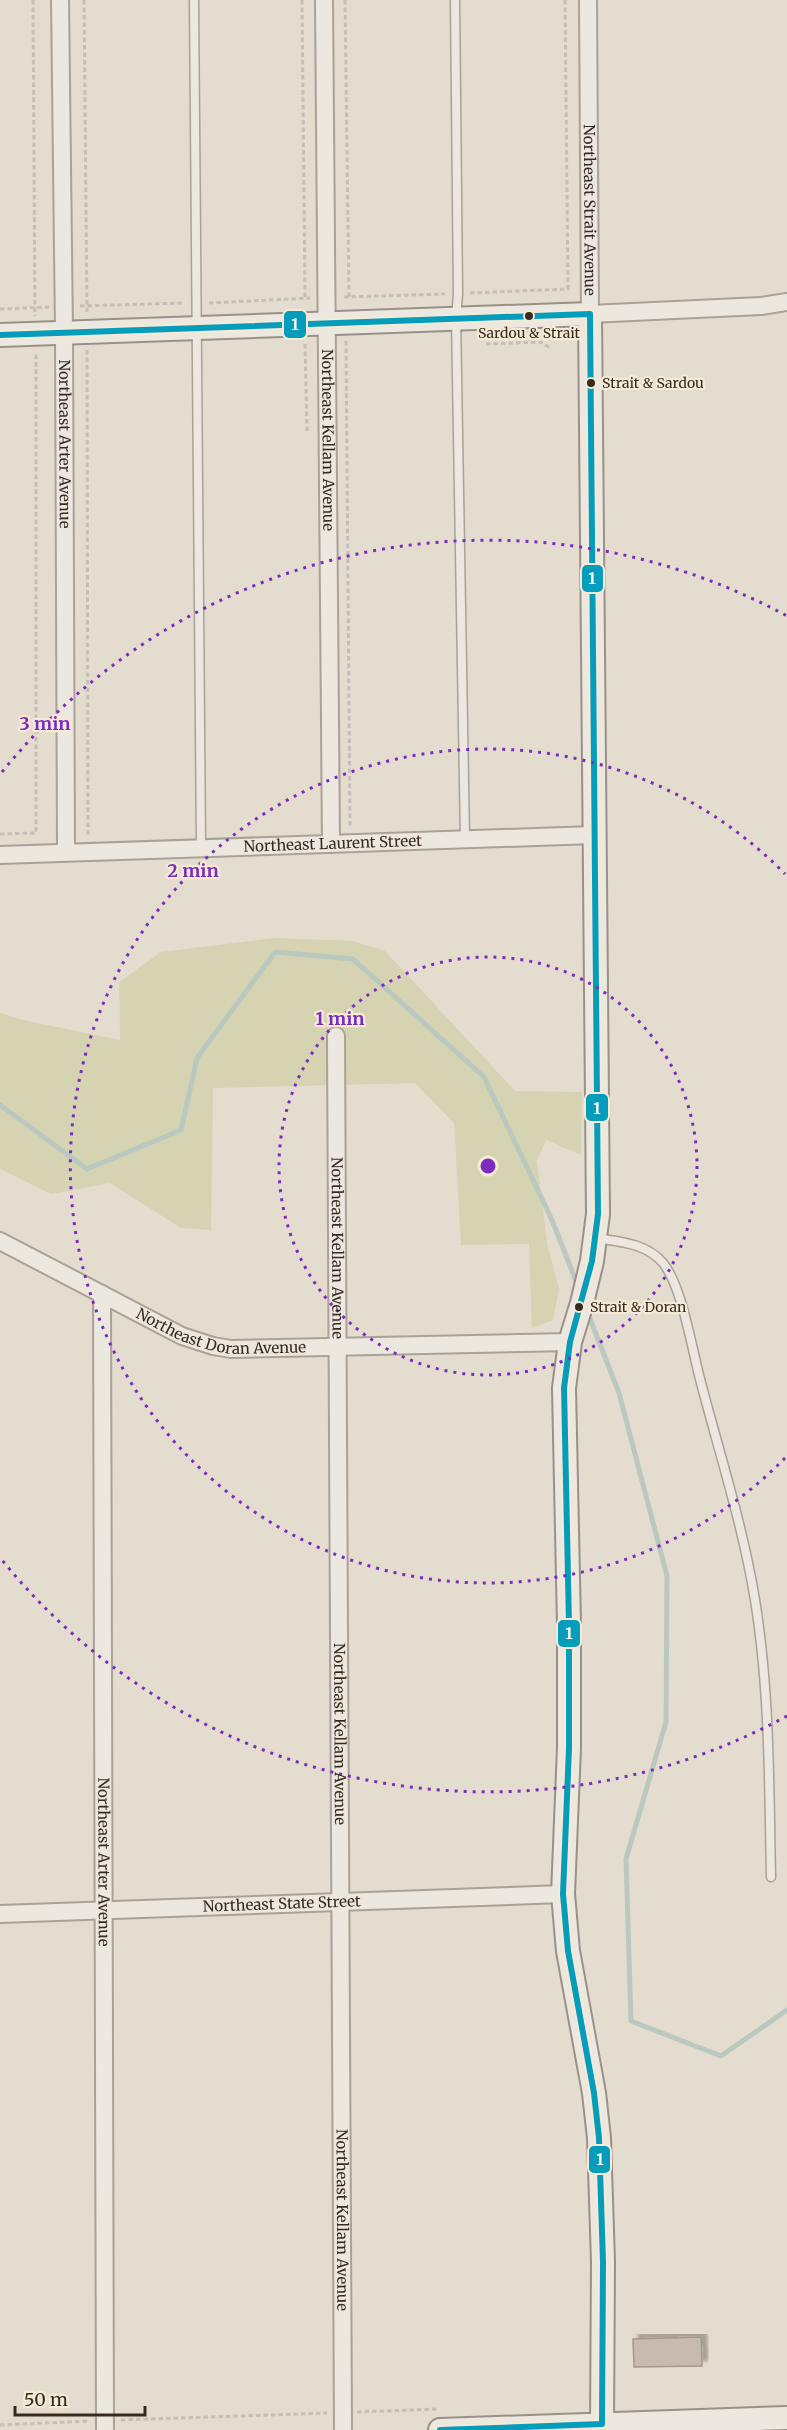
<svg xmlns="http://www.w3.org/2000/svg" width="787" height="2430" viewBox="0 0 787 2430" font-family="Merriweather,serif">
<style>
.green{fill:#d5d3b1}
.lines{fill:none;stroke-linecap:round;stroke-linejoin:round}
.stream{stroke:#b9c9bf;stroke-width:5}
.building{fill:#c8baaf;stroke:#a5988d;stroke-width:1.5;filter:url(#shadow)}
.lane-casing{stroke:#aaa197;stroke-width:11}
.street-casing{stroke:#aaa197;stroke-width:20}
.secondary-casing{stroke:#999187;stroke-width:26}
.path{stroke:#c5bfb7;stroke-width:3;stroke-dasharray:4.5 3;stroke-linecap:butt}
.lane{stroke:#ece8e0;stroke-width:8}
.street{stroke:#ece8e0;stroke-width:16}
.secondary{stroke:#ece8e0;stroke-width:22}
.bus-1-casing{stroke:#f5ead5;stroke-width:10}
.bus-1{stroke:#069cbc;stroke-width:6}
.ring{fill:none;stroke:#7b2cbf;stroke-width:3;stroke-dasharray:3 6}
.bus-dot{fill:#392a1f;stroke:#f5ead5;stroke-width:2}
.labels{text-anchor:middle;stroke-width:4.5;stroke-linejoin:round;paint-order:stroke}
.bus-label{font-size:14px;fill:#392a1f;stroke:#f5ead5;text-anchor:start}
.street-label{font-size:15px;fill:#392a1f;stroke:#f5ead5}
.centre{fill:#7b2cbf;stroke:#f5ead5;stroke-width:3}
.ring-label{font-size:18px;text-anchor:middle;font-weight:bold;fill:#7b2cbf;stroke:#f5ead5;stroke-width:4.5;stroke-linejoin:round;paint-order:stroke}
.line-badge{stroke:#f5ead5;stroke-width:2}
.badge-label{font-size:16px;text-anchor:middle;font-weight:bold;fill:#fff}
</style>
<defs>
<filter id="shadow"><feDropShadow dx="5.5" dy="-5.5" stdDeviation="1.5" flood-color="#0004"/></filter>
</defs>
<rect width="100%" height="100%" fill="#e4dcce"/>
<path class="green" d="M 275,938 L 353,941 L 385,951 L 515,1091 L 582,1092 L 581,1155 L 546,1140 L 537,1161 L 547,1243 L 559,1289 L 553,1320 L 532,1328 L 529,1244 L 461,1245 L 454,1123 L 415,1083 L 213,1088 L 211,1230 L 181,1228 L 110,1183 L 51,1194 L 0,1169 L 0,1013 L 23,1020 L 120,1040 L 119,982 L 161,952 Z"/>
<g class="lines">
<path class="stream" d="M 0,1105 L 87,1169 L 181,1130 L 197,1058 L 275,952 L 353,959 L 484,1077 L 552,1220 L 578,1286
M 587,1311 L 619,1393 L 667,1576 L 666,1722 L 626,1859 L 631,2021 L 721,2056 L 787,2010"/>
</g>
<path class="building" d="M 701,2337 L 702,2366 L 634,2367 L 633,2339 Z"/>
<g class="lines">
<defs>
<path id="lane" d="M 194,0 L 201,848
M 455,0 L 458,294 L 456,318 L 465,840
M 596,1238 C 621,1242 646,1243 663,1263 C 682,1286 692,1349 700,1379 C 719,1452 743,1526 755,1600 C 770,1692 769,1785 771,1877"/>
<g id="street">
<path id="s1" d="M 60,0 L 64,332 L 66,852"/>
<path id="s2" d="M 324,0 L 331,844"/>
<path id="s3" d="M 588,0 L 590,314 L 761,306 L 787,302"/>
<path id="s4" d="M 0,855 L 594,835"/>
<path id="s5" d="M 336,1036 L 343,2430"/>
<path id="s6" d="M 0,1241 L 182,1336 L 213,1346 L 231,1349 L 570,1342"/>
<path id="s7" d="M 102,1294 L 105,2430"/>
<path id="s8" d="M 0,1914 L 563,1894"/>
</g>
<path id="secondary" d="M 0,335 L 590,314 L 598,1214 L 592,1261 L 582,1303 L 570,1342 L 564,1388 L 569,1625 L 569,1748 L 563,1894 L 568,1951 L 594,2093 L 599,2138 L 603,2262 L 602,2424
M 440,2430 L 787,2418"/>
</defs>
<use href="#lane" class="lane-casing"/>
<use href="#street" class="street-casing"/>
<use href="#secondary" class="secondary-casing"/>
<path class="path" d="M 33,0 L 35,316
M 84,0 L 87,313
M 302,0 L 305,298
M 345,0 L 349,297
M 470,293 L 568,289 L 565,0
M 344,297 L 445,294
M 209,303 L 310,298
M 80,306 L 184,303
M 0,309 L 49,307
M 346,341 L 350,826
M 305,344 L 307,431
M 486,344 L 540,342 L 549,347
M 87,350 L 88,835
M 0,834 L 36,833 L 36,353
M 357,2412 L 438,2409
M 121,2420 L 327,2413
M 0,2425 L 90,2421"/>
<use href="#lane" class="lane"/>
<use href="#street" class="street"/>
<use href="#secondary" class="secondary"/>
<defs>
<path id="bus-1" d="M 590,314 L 598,1214 L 592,1261 L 570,1342 L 564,1388 L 569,1625 L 569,1748 L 563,1894 L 568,1951 L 594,2093 L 599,2138 L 603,2262 L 602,2424
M 0,335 L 590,314
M 440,2430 L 602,2424"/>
</defs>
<use href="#bus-1" class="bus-1-casing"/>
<use href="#bus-1" class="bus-1"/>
</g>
<g class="ring">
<circle cx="488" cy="1166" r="209"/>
<path d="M785 1458A417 417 0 1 1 785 874"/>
<path d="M787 1716A626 626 0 0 1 2 1560M2 772A626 626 0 0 1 787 616"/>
</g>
<g class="bus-dot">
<circle cx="529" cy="316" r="5"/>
<circle cx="591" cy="383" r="5"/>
<circle cx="579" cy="1307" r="5"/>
</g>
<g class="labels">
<g class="bus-label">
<text x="529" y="338" text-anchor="middle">Sardou &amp; Strait</text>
<text x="602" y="388">Strait &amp; Sardou</text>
<text x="590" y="1312">Strait &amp; Doran</text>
</g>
<g class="street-label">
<text dy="5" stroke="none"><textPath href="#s3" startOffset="210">Northeast Strait Avenue</textPath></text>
<text dy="5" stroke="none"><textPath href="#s2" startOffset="440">Northeast Kellam Avenue</textPath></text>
<text dy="5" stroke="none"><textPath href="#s1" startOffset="444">Northeast Arter Avenue</textPath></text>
<text dy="5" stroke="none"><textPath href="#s4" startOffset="333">Northeast Laurent Street</textPath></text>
<text dy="5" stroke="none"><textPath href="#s5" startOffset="212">Northeast Kellam Avenue</textPath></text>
<text dy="5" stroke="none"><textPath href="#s6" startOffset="243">Northeast Doran Avenue</textPath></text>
<text dy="5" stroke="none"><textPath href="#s5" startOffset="698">Northeast Kellam Avenue</textPath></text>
<text dy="5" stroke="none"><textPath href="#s7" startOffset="568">Northeast Arter Avenue</textPath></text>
<text dy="5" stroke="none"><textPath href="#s8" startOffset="282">Northeast State Street</textPath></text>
<text dy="5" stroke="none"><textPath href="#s5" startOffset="1184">Northeast Kellam Avenue</textPath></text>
</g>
</g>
<circle cx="488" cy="1166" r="9" class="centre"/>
<g class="ring-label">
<text x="45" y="730">3 min</text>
<text x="193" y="877">2 min</text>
<text x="340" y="1025">1 min</text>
</g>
<g class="line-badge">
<rect x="283" y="310" width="24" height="29" rx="6" fill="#069cbc"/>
<rect x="581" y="564" width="23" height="29" rx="6" fill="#069cbc"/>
<rect x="585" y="1093" width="24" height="29" rx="6" fill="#069cbc"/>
<rect x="557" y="1619" width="24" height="29" rx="6" fill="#069cbc"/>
<rect x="588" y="2145" width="23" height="29" rx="6" fill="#069cbc"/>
</g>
<g class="badge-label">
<text x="295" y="330">1</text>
<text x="592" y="584">1</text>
<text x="597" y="1114">1</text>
<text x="569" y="1639">1</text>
<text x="600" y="2165">1</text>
</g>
<path d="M15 2406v9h130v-9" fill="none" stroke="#392a1f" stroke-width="3"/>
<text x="24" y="2406" font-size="18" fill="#392a1f" stroke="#f5ead5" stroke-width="4.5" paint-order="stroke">50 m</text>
</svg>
